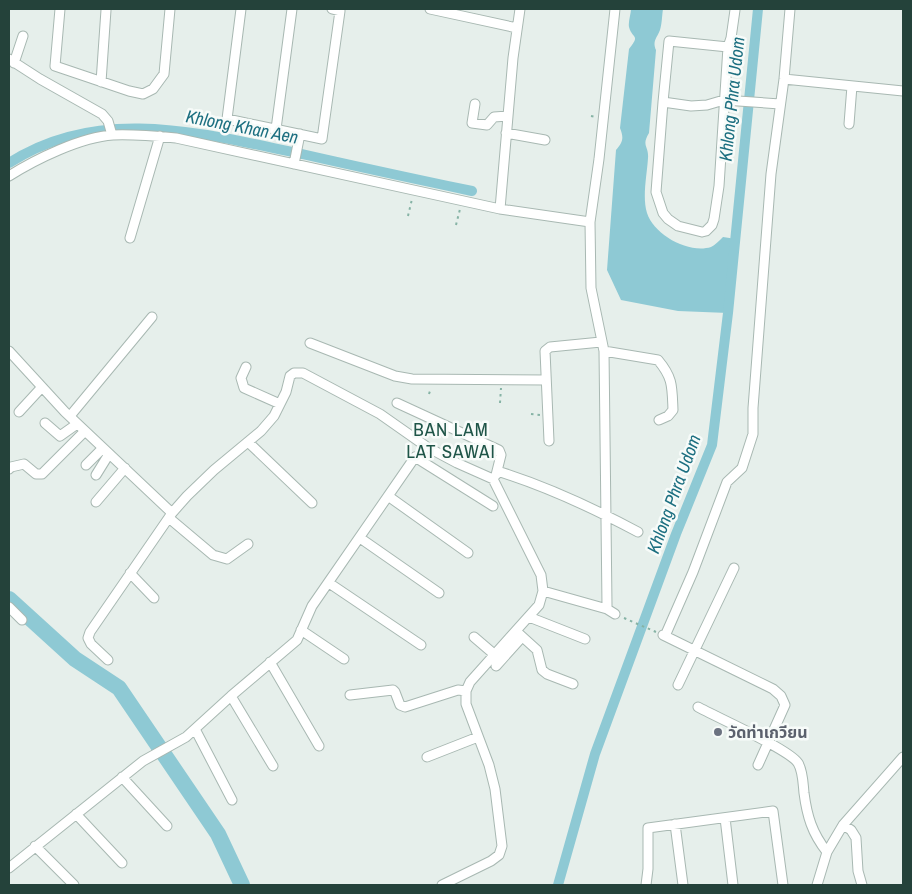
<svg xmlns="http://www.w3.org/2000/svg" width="912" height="894" viewBox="0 0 912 894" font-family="'Archivo Narrow','Noto Sans Thai',sans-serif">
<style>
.water{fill:#8ec9d4}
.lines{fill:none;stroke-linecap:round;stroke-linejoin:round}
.canal{stroke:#8ec9d4;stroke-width:10}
.river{stroke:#8ec9d4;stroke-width:16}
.minor-casing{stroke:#a8b8b2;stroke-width:11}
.path{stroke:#86b3a5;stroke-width:2;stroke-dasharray:2.5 4;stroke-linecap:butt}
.minor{stroke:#fff;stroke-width:9}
.worship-dot{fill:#6b7280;stroke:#f7fbf9;stroke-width:2}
.labels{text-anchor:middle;stroke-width:5;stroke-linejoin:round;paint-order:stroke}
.worship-label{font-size:16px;font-weight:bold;fill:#5b616d;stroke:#f7fbf9;text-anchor:start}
.water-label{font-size:18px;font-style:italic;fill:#1c6f80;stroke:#f7fbf9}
.quarter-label{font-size:19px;letter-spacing:1px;fill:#1f5548;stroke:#f7fbf9}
</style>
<rect width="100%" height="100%" fill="#e6efeb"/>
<path class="water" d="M 631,9 L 663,9 C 662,15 662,24 660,30 C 657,38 652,41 656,50 L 649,133 C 641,146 649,146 648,158 C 647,175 642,197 647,213 C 654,235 689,254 711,247 C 715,245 719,241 723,237 L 736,239 L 728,313 L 678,311 L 621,300 L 607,270 L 616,150 C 623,142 624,138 620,128 L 629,49 C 641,34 632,39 629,27 C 628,22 631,14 631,9 Z"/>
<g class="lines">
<path class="canal" d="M 9,163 C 100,104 204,134 302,154 C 359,167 415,179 472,191
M 558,885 L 595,754 L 676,534 L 712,445 L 728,313 L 758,9"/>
<path class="river" d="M 9,599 L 75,659 L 119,688 L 218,834 L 242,885"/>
<defs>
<path id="minor" d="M 60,9 L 55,66 L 129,91 L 143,94 L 153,89 L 164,74 L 170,9
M 241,9 L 227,119 L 322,139 L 340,11 L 332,9
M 430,9 L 517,28
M 615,9 L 599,159 L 590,222 L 591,288 L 604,351 L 607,605 L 607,609 L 615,614
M 735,10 L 731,38 L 728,47 L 719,186 L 714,219 L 712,225 L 706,231 L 702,232 L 678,226 L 668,219 L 663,213 L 656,192 L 663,102 L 691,106 L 707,105 L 724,100 L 780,104
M 9,59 L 40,79 L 102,114 L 108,121 L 112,135
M 14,63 L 23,36
M 784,79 L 903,91
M 101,82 L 106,10
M 663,102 L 669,41 L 728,47
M 475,104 L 472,123 L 487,125 L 494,117 L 508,116
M 849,124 L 852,86
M 276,129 L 292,9
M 506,133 L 545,140
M 294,164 L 300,134
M 9,176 C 36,159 81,137 113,135 C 134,134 155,136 176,138 L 500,209 L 513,58 L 520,9
M 500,209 L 590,222
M 130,238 L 160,136
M 310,343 L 395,376 L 412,379 L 546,380
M 9,351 L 65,412 L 172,513
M 604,351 L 658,360 C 673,378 672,386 673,410 L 668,416 L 659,420
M 246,367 L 241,378 L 244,388 L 280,404
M 397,403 L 499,450 L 501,455 L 496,475
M 19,412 L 42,387
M 70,416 L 152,317
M 45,423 L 60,436 L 77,424
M 549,441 L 545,351 L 550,347 L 601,342
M 248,442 L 312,503
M 86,465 L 103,448
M 9,469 L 11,467 L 24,464 L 36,474 L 42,474 L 85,431
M 497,471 C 546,486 593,508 638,532
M 96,475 L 109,454
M 388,496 L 468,553
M 96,502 L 125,468
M 169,518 L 213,555 L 227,559 L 248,544
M 360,538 L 439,593
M 130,573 L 154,598
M 329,583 L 421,645
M 543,591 L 607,609
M 9,607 L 22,620
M 529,617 L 585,639
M 301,630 L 344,659
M 516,631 L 537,650 L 542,670 L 547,674 L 573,684
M 663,635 L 773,689 L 781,696 L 785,705 L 758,765
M 665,636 L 693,572 L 727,482 L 742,468 L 753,434 L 753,408 L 771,174 L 784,79 L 790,9
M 474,637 L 495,655
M 108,660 L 91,644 L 88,638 L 90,632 L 172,513 L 187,496 L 214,470 L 261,431 L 274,416 L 286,392 L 290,376 L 294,373 L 303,373 L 380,414 L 427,447 L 457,463 L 493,479 L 541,575 L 543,591 L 539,605 L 470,682 L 466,691 L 466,704 L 489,765 L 495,789 L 502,846 L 499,855 L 491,861 L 442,885
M 270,662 L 319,746
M 496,666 L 522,637
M 678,685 L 734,568
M 350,695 L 393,690 L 395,692 L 400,705 L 405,707 L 458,690 L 466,691
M 231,696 L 273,766
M 698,707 C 716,717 789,749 798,763 C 803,771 803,783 804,793 C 807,816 812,833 827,852
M 195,729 L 232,800
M 427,757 L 478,737
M 122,777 L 167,826
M 76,814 L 122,863
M 725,818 L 733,885
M 675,824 L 683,885
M 843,825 L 851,830 L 856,838 L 858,871 L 862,885
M 35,846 L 74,885
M 9,868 L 143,761 L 186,737 L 231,696 L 297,640 L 312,606 L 415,457 L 493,506
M 646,885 L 648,869 L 648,828 L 773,811 L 783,885
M 817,885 L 827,852 L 843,825 L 903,757"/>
</defs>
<use href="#minor" class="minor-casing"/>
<path class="path" d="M 591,116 L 596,117
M 408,216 L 412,199
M 456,225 L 460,209
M 429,394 L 431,388
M 500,403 L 501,388
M 531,414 L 541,415
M 624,618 L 656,632"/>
<use href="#minor" class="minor"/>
</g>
<circle class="worship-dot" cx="718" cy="732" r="5"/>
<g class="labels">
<g class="worship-label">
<text x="728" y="738">วัดท่าเกวียน</text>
</g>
<g class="water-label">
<text transform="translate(732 99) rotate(-84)" y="6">Khlong Phra Udom</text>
<text transform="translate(242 127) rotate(11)" y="6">Khlong Khan Aen</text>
<text transform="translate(674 494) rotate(-70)" y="6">Khlong Phra Udom</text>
</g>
<g class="quarter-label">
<text x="451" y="436">BAN LAM<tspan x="451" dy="22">LAT SAWAI</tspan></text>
</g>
</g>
<rect width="912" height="894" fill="none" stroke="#24423a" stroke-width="20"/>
</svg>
